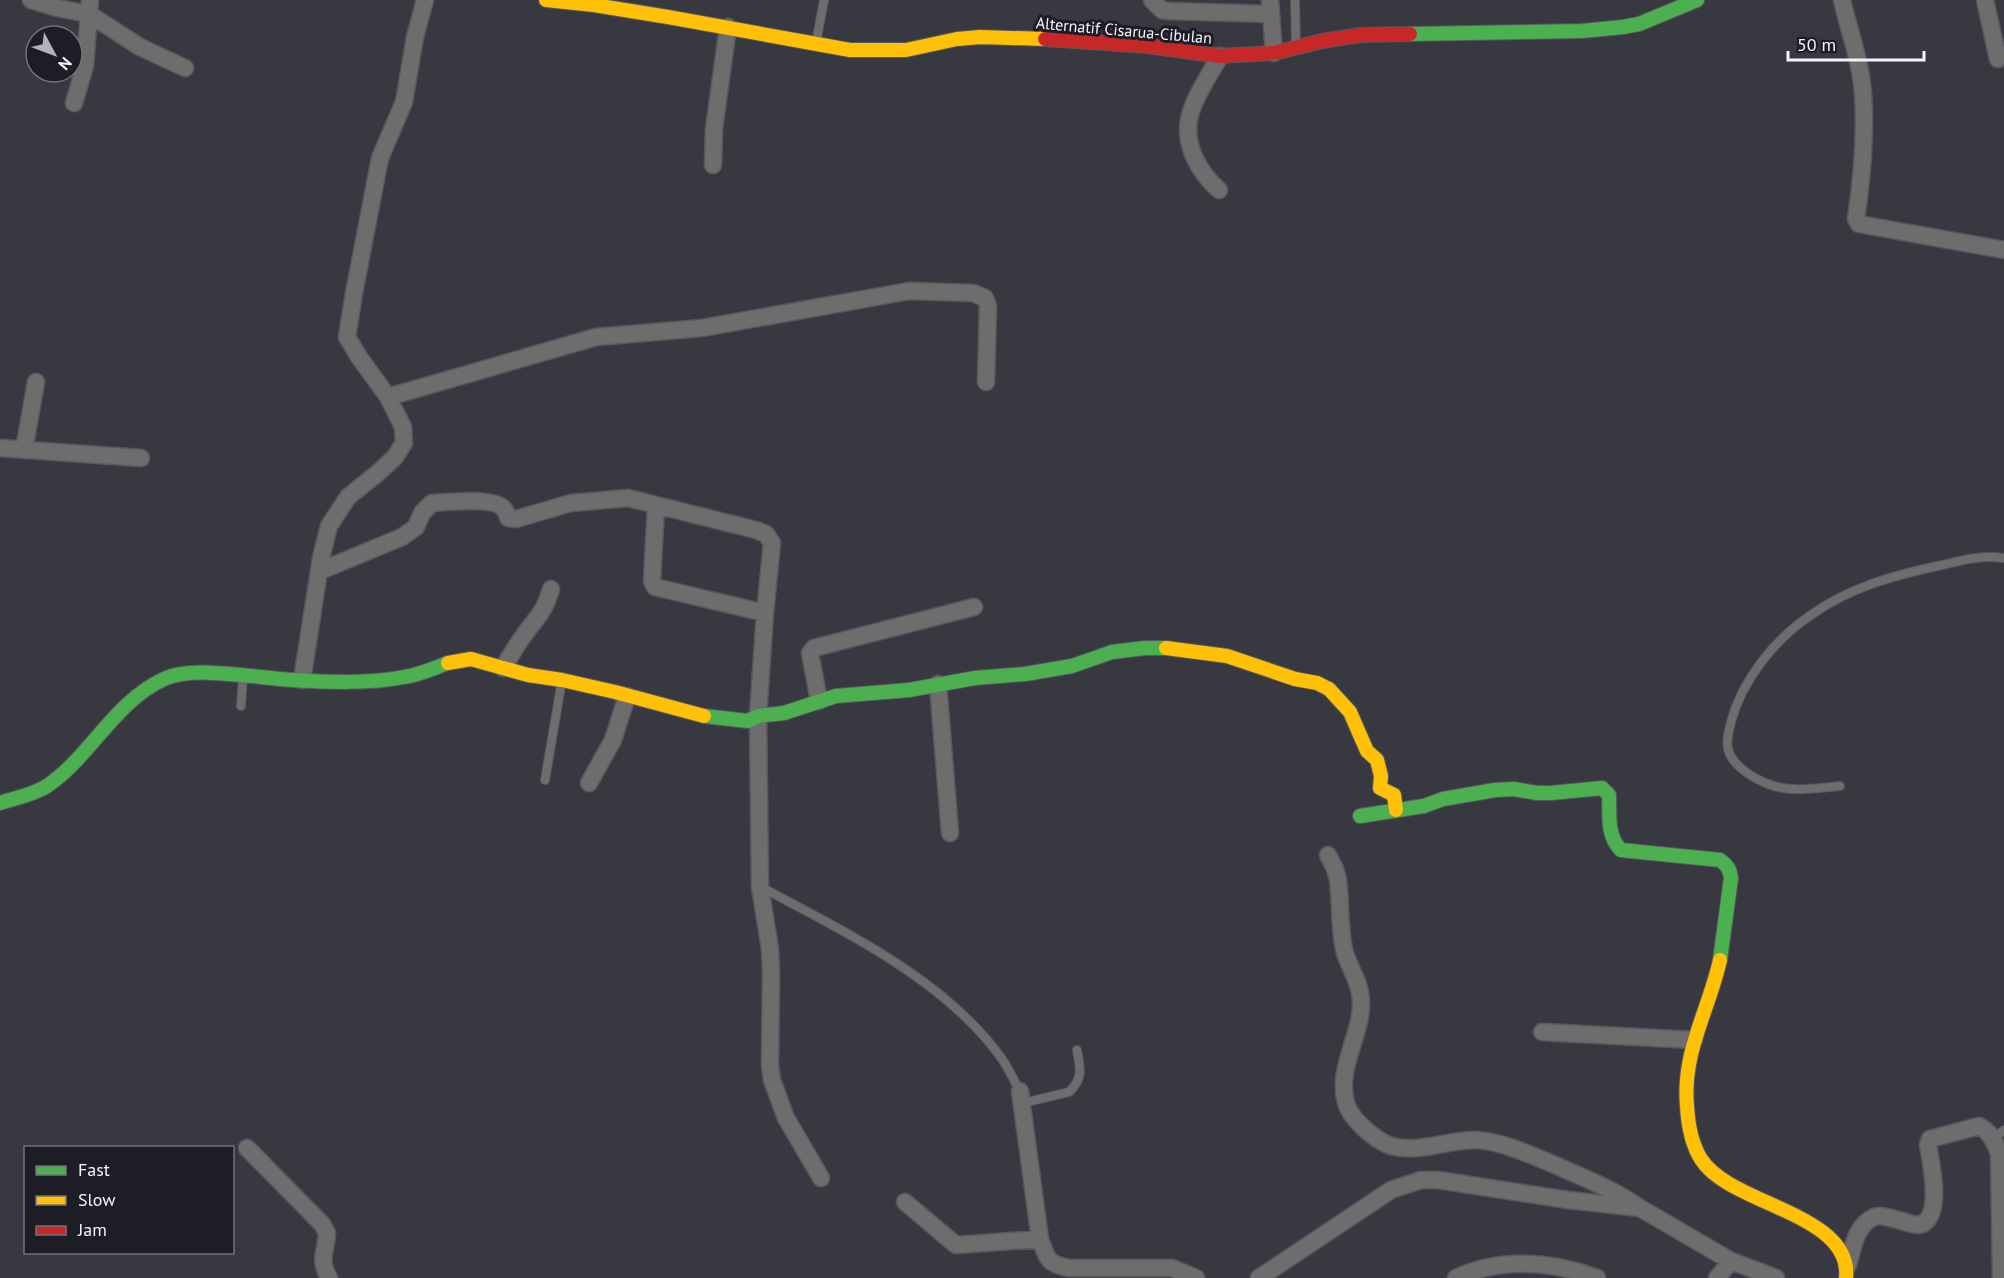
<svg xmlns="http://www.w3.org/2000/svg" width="2004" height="1278" viewBox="0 0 2004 1278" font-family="'PT Sans',sans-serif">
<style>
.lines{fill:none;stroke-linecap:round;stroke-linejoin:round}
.lane-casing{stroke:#57575e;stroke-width:10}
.street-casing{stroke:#57575e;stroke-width:19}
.fast-casing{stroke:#57575e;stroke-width:16}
.slow-casing{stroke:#57575e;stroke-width:16}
.jam-casing{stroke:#57575e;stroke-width:16}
.lane{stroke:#6e6c6c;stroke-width:8}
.street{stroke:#6e6c6c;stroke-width:16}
.fast{stroke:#4caf50;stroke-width:14}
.slow{stroke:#ffc107;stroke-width:14}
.jam{stroke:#c62828;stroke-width:14}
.labels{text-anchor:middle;stroke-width:6;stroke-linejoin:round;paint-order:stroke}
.street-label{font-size:16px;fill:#f3f2fe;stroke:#1d1d25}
</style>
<rect width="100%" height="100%" fill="#383841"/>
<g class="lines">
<defs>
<path id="lane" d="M 1295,0 L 1296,45
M 816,43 L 824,0
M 241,706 L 243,676
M 545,780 L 562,680
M 1840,786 C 1817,788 1790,793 1768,784 C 1753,778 1732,766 1728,749 C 1726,740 1729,730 1731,722 C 1742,680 1775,639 1811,615 C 1850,587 1895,575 1942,565 C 1964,560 1981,555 2004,558
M 761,887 C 845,932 946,980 1002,1059 C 1009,1069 1014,1081 1020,1091
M 1023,1103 L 1069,1092 C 1084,1078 1080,1068 1077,1050
M 1993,1139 L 2004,1130"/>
<path id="street" d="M 31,0 L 57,8 L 89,14 L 140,47 L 185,68
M 1152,0 L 1162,10 L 1169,11 L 1271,14
M 1270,0 L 1274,53
M 1842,0 C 1849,31 1861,62 1863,94 C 1866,136 1862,178 1856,219 L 1859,224 L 2004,250
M 1985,0 L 1998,59
M 74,103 L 85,66 L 90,0
M 713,165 L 714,129 L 728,27
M 1219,190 C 1200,173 1184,147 1189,119 C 1193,99 1210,74 1220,56
M 388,397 L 596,337 L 702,328 L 909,291 L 973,293 L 985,298 L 988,306 L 986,382
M 0,448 L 141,458
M 24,450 L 36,382
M 656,505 L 652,581 L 655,587 L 765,613
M 320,571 L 402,537 L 416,527 L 422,513 L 432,503 C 447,502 495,497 504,509 C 505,510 508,516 508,518 L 516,519 L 571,503 L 628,498 L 756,530 L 766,534 L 772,543 L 765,613 L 758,716 L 760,887 L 770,949 L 771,974 L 770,1065 L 772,1080 L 786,1118 L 821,1178
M 503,668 C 510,657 516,646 524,635 C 537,617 544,613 551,589
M 302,680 L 321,558 L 329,526 L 348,497 L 379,472 L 395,457 L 404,443 L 403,427 L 388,397 L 359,357 L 347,337 L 354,293 L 380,158 L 404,102 L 415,37 L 425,0
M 938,684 L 950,833
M 819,701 L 810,653 L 814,648 L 974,607
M 589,783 L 613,740 L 627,696
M 1328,855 L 1335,869 L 1338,880 C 1341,902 1339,932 1345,953 C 1350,969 1360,982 1361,1000 C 1363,1033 1336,1068 1346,1103 C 1351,1120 1375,1140 1391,1146 C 1419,1154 1449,1139 1477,1140 C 1504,1142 1531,1155 1555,1165 C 1586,1179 1613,1189 1640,1208
M 1542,1032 L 1694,1040
M 1020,1091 L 1040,1239 C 1047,1258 1047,1264 1069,1268 L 1172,1268 L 1196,1278
M 247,1148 L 322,1224 L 327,1233 C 326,1254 318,1257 329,1278
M 905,1202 L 956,1245 L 1040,1239
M 1848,1265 C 1853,1248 1855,1226 1874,1217 C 1882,1214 1893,1219 1902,1221 C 1908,1223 1918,1227 1924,1223 C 1942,1210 1931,1163 1928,1145 L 1930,1139 L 1979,1126 C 1990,1131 1995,1142 1999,1153 L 2001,1278
M 1259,1278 L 1391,1190 L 1421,1180 L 1438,1180 L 1568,1200 L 1640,1208 L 1731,1261 L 1776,1278
M 1456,1278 C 1500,1257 1552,1261 1597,1278
M 1717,1278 L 1731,1261"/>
<path id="fast" d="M 1410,34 L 1582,31 L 1623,27 L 1639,24 L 1697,0
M 704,716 L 748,721 L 758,716 L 784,713 L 836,696 L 909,690 L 975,678 L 1025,674 L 1072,666 L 1112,652 L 1145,648 L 1166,648
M 0,803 C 15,798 33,795 47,786 C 91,756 114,702 164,679 C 194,665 257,678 291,680 C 326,682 369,684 404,677 C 419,675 434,668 448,663
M 1360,816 L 1424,806 L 1443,799 L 1495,790 L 1514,789 L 1537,793 L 1551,793 L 1602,788 L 1609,795 C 1610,814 1606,835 1621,850 L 1720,860 C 1727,865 1730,869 1731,878 L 1720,960"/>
<path id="slow" d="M 546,0 L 594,5 L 668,17 L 850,50 L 906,50 L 957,39 L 980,37 L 1045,39
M 1166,648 L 1227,656 L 1295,679 L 1317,683 L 1329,689 L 1350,712 L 1367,751 L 1377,760 L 1381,776 L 1380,788 L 1394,795 L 1396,810
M 448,663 L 471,659 L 528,675 L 562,680 L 615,692 L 704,716
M 1720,960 C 1709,1010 1682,1052 1687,1106 C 1688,1123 1692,1145 1701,1159 C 1729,1205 1853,1213 1846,1278"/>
<path id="jam" d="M 1045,39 L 1148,46 L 1220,56 L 1274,53 L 1322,41 L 1360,35 L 1410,34"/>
</defs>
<use href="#lane" class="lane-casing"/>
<use href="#street" class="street-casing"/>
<use href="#fast" class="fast-casing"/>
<use href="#slow" class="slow-casing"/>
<use href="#jam" class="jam-casing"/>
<use href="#lane" class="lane"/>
<use href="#street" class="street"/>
<use href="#fast" class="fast"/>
<use href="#slow" class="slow"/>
<use href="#jam" class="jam"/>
</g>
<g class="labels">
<g class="street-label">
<text transform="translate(1124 30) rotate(5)" y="6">Alternatif Cisarua-Cibulan</text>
</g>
</g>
<rect x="24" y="1146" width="210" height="108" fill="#1d1d25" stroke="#73727c" stroke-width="1.5"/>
<rect x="36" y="1166" width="30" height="9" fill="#4caf50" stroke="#73727c" stroke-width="1.5"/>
<text x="78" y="1176" font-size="18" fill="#f3f2fe">Fast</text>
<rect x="36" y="1196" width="30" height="9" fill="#ffc107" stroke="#73727c" stroke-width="1.5"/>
<text x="78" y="1206" font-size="18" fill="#f3f2fe">Slow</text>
<rect x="36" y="1226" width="30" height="9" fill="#c62828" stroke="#73727c" stroke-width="1.5"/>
<text x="78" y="1236" font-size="18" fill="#f3f2fe">Jam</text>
<g transform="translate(54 54) rotate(131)"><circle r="28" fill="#1d1d25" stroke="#73727c" stroke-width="1.5"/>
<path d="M0-4.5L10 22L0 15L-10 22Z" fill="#b2b1bc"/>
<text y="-9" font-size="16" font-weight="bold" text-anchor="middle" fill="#f3f2fe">N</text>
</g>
<path d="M1788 51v9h136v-9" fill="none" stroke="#f3f2fe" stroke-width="3"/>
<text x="1797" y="51" font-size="18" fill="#f3f2fe" stroke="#1d1d25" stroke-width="4.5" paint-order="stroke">50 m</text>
</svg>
